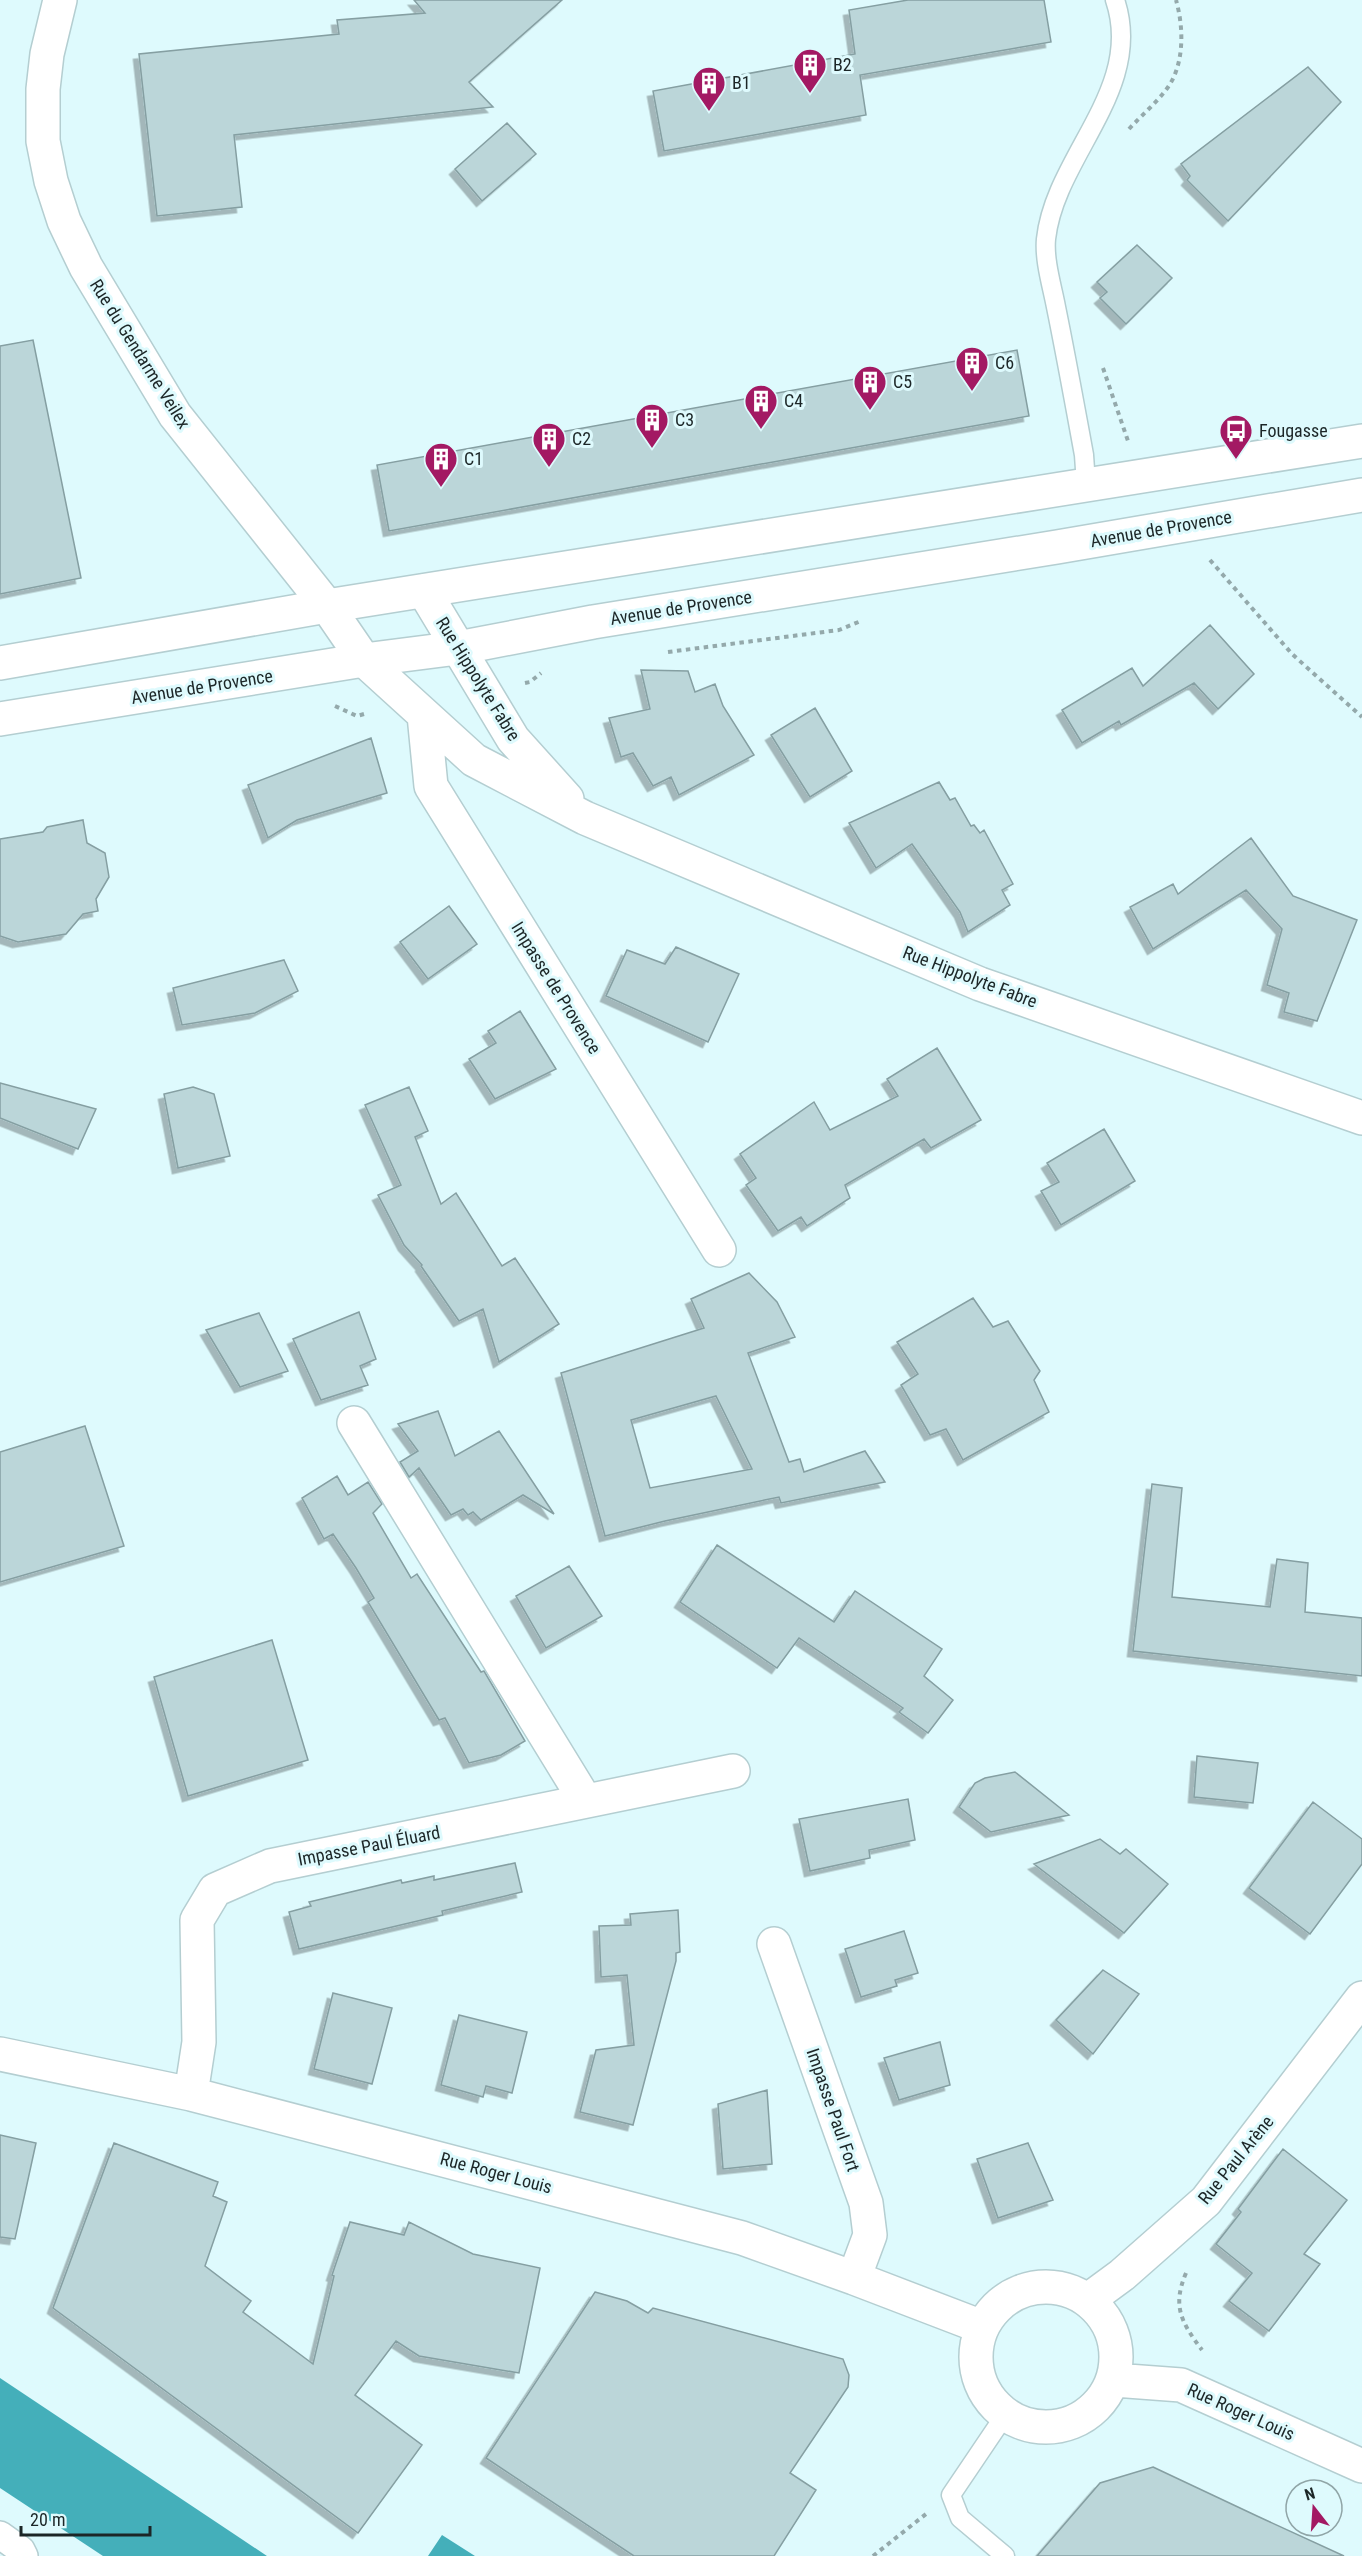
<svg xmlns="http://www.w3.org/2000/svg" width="1362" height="2556" viewBox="0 0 1362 2556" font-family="'Roboto Condensed',sans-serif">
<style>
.water{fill:#44afba}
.building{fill:#bbd6d9;stroke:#859fa2;stroke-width:1.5;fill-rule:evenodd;filter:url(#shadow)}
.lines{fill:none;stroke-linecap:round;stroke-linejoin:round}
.service-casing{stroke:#b4ced1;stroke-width:21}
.pedestrian-casing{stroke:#b4ced1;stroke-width:30}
.minor-casing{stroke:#b4ced1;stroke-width:36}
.primary-casing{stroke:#b4ced1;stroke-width:36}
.path{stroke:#94a9ab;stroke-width:4;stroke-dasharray:4.5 4.5;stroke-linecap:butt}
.service{stroke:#fff;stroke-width:18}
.pedestrian{stroke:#fff;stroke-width:27}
.minor{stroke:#fff;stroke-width:33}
.primary{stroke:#fff;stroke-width:33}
.labels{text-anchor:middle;stroke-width:6;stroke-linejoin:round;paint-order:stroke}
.poi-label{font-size:18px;fill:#1c2627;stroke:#defafd;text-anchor:start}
.street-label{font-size:18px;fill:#1c2627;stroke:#defafd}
</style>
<defs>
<filter id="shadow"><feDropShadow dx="-5.5" dy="5.5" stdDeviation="0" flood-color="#0004"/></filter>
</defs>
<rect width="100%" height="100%" fill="#defafd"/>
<path class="water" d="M 0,2378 L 267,2556 L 103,2556 L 0,2488 Z
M 442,2535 L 475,2556 L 428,2556 Z"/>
<path class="building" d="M 414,0 L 562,0 L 469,82 L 493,107 L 234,135 L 242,207 L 157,216 L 139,54 L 339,34 L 337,20 L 425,13 Z
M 908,0 L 1044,0 L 1051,42 L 860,75 L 866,115 L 664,151 L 653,91 L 855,54 L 849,10 Z
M 1308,67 L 1341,102 L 1228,221 L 1187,180 L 1190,176 L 1181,164 Z
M 507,123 L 536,154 L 482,201 L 455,169 Z
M 1137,245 L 1172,278 L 1126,324 L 1100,298 L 1107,292 L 1097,282 Z
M 33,340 L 81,578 L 0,594 L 0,346 Z
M 1017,350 L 1029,416 L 389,531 L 377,465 Z
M 1210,625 L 1254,674 L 1218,709 L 1194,683 L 1121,725 L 1119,721 L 1082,743 L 1062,710 L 1132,668 L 1143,686 Z
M 641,670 L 688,671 L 695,692 L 715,684 L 723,706 L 754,755 L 679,795 L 671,777 L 653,786 L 633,753 L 621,757 L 609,718 L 650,709 Z
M 815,708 L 852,771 L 810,797 L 771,735 Z
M 371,738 L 387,793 L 297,820 L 268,838 L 248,785 Z
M 939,782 L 950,800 L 955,798 L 971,826 L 974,825 L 980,833 L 984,830 L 1013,884 L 1002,890 L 1010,905 L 968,932 L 960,912 L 912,844 L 876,868 L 849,823 Z
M 83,820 L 87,843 L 105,853 L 109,877 L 96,899 L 98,911 L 83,914 L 66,934 L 18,942 L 0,936 L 0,839 L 43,832 L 47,827 Z
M 1251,838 L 1293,896 L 1357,920 L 1317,1021 L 1284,1012 L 1289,993 L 1267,985 L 1282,929 L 1246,890 L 1153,949 L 1130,907 L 1173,884 L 1178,894 Z
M 449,906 L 477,944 L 428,979 L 400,942 Z
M 676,947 L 739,974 L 708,1042 L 606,996 L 627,950 L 665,964 Z
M 284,960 L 298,991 L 255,1013 L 182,1025 L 173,988 Z
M 520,1011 L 556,1069 L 495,1099 L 469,1059 L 496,1043 L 488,1031 Z
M 937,1048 L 981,1120 L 931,1148 L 924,1139 L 845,1185 L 850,1198 L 807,1226 L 801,1217 L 778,1231 L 746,1185 L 756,1178 L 740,1154 L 814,1102 L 830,1130 L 898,1096 L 887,1079 Z
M 0,1083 L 96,1109 L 78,1149 L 0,1118 Z
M 193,1087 L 214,1094 L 230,1156 L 178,1168 L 164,1094 Z
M 409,1087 L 428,1131 L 415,1137 L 441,1204 L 456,1193 L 502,1266 L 515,1258 L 559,1324 L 499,1362 L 483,1309 L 459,1321 L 421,1266 L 422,1265 L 404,1245 L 378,1195 L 401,1185 L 365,1105 Z
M 1104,1129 L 1135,1181 L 1061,1225 L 1041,1191 L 1059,1182 L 1047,1163 Z
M 749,1273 L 777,1302 L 795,1337 L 748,1353 L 789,1462 L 800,1459 L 804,1472 L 865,1451 L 885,1482 L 781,1503 L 779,1497 L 665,1521 L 605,1536 L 561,1373 L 704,1328 L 691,1299 ZM 716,1396 L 752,1469 L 650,1488 L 631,1420 Z
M 973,1298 L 993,1327 L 1008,1321 L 1040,1371 L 1034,1380 L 1049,1412 L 963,1460 L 946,1429 L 930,1435 L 901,1385 L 918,1374 L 897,1342 Z
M 359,1312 L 376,1359 L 360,1366 L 368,1385 L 321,1400 L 293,1339 Z
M 259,1313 L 288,1371 L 240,1387 L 206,1330 Z
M 438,1411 L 455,1456 L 499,1431 L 554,1514 L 523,1495 L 481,1520 L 473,1512 L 468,1515 L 463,1509 L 451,1515 L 419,1468 L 409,1477 L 400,1462 L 418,1451 L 398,1424 Z
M 85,1426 L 124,1546 L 0,1582 L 0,1452 Z
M 337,1476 L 348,1495 L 368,1482 L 382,1504 L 373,1513 L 411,1578 L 417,1574 L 481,1672 L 484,1671 L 525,1741 L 501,1755 L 469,1763 L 445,1718 L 439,1720 L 368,1602 L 374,1598 L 356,1568 L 333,1534 L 324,1539 L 302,1498 Z
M 1152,1484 L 1182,1488 L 1172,1597 L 1270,1607 L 1277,1559 L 1308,1563 L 1305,1612 L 1362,1618 L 1362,1676 L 1133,1651 Z
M 717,1545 L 834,1622 L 855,1591 L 942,1649 L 924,1676 L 953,1700 L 928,1733 L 899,1712 L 903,1708 L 799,1638 L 777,1668 L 680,1602 Z
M 569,1566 L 602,1616 L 546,1648 L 516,1596 Z
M 272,1640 L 308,1760 L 188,1796 L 154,1677 Z
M 1197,1756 L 1258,1763 L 1253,1803 L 1194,1797 Z
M 1015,1772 L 1069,1815 L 991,1832 L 959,1807 L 975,1783 L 985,1778 Z
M 908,1799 L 915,1840 L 869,1850 L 870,1858 L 810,1871 L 799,1819 Z
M 1313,1802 L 1362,1839 L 1362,1864 L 1310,1934 L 1249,1888 Z
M 1100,1839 L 1120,1854 L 1126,1849 L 1168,1884 L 1124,1933 L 1034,1864 Z
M 515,1863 L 522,1892 L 442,1911 L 443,1915 L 299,1949 L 289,1912 L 311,1906 L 309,1902 L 401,1880 L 402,1883 L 434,1876 L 434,1880 Z
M 678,1910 L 680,1952 L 676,1953 L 676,1961 L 633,2125 L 580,2112 L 596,2050 L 634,2045 L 627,1975 L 601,1977 L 599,1926 L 631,1925 L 630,1914 Z
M 904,1931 L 918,1973 L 895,1980 L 897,1986 L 861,1997 L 845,1949 Z
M 1103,1970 L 1139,1994 L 1093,2054 L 1056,2020 Z
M 333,1993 L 392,2008 L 372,2084 L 314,2069 Z
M 459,2015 L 527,2032 L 512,2093 L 486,2086 L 483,2097 L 441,2085 Z
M 940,2042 L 950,2085 L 899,2100 L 884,2058 Z
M 767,2090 L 772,2164 L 723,2169 L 718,2104 Z
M 0,2135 L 36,2143 L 15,2239 L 0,2237 Z
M 114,2143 L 218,2182 L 213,2196 L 227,2202 L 205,2266 L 251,2301 L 243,2312 L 313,2364 L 334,2276 L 332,2275 L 350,2222 L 404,2235 L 409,2222 L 473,2254 L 540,2268 L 519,2373 L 419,2356 L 396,2341 L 355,2395 L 422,2445 L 358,2533 L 53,2308 Z
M 1028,2143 L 1053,2200 L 998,2218 L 977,2159 Z
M 1283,2149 L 1347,2200 L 1304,2254 L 1320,2264 L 1269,2331 L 1229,2301 L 1252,2273 L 1216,2244 L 1241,2212 L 1238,2209 Z
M 595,2292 L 627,2301 L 648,2313 L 653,2308 L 843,2359 L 849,2375 L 848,2387 L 790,2473 L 816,2490 L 774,2556 L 634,2556 L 486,2458 Z
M 1153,2467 L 1257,2516 L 1344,2556 L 1037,2556 L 1100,2483 Z"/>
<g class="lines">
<defs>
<path id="service" d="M 1086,484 L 1084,455 C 1075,406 1066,356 1056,307 C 1052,286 1044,260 1046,239 C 1055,156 1145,89 1115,0
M 1005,2415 L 951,2495 L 960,2518 L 1005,2556"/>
<path id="pedestrian" d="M 0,2535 L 21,2550 L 24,2556"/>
<path id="minor" d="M 60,0 L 47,54 L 43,89 L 43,141 L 51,181 L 64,221 L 86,267 L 175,415 L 327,606 L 364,660 L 474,760 L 585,818 L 980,984 L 1362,1118
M 424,591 L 513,739 L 567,799
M 424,715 L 431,786 L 719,1250
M 354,1423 L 585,1800
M 774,1944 L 866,2203 L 870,2235 L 854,2278
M 0,2054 L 191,2094 L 742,2238 L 854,2278 L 982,2327
M 191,2094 L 199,2042 L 197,1920 L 215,1890 L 270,1866 L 733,1771
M976 2357a70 70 0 1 1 140 0a70 70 0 1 1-140 0Z
M 1088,2300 L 1122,2275 L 1206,2201 L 1362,1998
M 1114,2380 L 1181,2385 L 1362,2466"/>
<path id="primary" d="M 0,663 L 327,606 L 1362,441
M 0,719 L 364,660 L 458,648 L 593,622 L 1057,547 L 1362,495"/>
</defs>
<use href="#service" class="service-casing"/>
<use href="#pedestrian" class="pedestrian-casing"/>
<use href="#minor" class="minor-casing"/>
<use href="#primary" class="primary-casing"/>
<path class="path" d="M 1129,129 C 1141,116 1155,104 1165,91 C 1185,67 1184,28 1176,0
M 1103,368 L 1128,441
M 1210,560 L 1292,654 L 1362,717
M 668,652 L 839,630 L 861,621
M 525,683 L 530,682 L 541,673
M 335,706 L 357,716 L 364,714
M 1186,2273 C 1172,2306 1181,2322 1202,2350
M 873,2556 L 926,2514"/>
<use href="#service" class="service"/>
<use href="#pedestrian" class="pedestrian"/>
<use href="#minor" class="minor"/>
<use href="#primary" class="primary"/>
</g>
<defs>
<symbol id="building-pin" viewBox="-11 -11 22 30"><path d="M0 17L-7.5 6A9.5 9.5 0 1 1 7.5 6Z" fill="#a31963" stroke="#defafd"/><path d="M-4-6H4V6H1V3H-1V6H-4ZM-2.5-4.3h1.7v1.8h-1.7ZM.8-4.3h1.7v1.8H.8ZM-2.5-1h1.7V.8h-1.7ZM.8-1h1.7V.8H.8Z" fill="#fff"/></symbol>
<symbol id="bus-pin" viewBox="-11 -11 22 30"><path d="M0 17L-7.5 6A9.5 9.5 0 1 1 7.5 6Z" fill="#a31963" stroke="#defafd"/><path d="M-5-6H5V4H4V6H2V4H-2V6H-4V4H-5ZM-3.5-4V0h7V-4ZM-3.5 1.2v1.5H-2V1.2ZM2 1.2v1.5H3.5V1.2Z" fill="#fff"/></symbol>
</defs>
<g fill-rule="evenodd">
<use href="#building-pin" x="791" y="46" width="38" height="52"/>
<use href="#building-pin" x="690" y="64" width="38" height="52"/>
<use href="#building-pin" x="953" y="344" width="38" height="52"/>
<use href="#building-pin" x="851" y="363" width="38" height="52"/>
<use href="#building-pin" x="742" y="382" width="38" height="52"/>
<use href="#building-pin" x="633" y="401" width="38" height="52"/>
<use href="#bus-pin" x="1217" y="412" width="38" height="52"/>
<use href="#building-pin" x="530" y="420" width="38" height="52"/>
<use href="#building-pin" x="422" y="440" width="38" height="52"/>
</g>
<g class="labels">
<g class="poi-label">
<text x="833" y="71">B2</text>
<text x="732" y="89">B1</text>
<text x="995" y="369">C6</text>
<text x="893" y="388">C5</text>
<text x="784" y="407">C4</text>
<text x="675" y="426">C3</text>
<text x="1259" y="437">Fougasse</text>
<text x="572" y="445">C2</text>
<text x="464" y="465">C1</text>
</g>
<g class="street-label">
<text transform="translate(140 354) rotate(58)" y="6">Rue du Gendarme Veilex</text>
<text transform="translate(1161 529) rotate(-10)" y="6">Avenue de Provence</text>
<text transform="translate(681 608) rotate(-9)" y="6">Avenue de Provence</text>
<text transform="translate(478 679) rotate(58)" y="6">Rue Hippolyte Fabre</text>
<text transform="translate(202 687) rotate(-9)" y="6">Avenue de Provence</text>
<text transform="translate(970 977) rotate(21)" y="6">Rue Hippolyte Fabre</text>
<text transform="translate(556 988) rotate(58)" y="6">Impasse de Provence</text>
<text transform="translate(369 1846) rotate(-11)" y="6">Impasse Paul Éluard</text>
<text transform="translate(833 2110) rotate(71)" y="6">Impasse Paul Fort</text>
<text transform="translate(1236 2160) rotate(-51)" y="6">Rue Paul Arène</text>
<text transform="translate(496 2173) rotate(15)" y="6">Rue Roger Louis</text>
<text transform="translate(1241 2412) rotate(24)" y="6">Rue Roger Louis</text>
</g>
</g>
<g transform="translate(1314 2508) rotate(343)"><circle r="28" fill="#defafd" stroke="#90a5a7" stroke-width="1.5"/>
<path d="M0-4.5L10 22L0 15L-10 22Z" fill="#a31963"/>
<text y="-9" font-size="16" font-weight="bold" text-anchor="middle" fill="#1c2627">N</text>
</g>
<path d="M21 2526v9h129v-9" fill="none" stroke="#1c2627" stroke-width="3"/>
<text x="30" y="2526" font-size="18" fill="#1c2627" stroke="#defafd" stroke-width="4.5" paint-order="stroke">20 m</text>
</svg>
